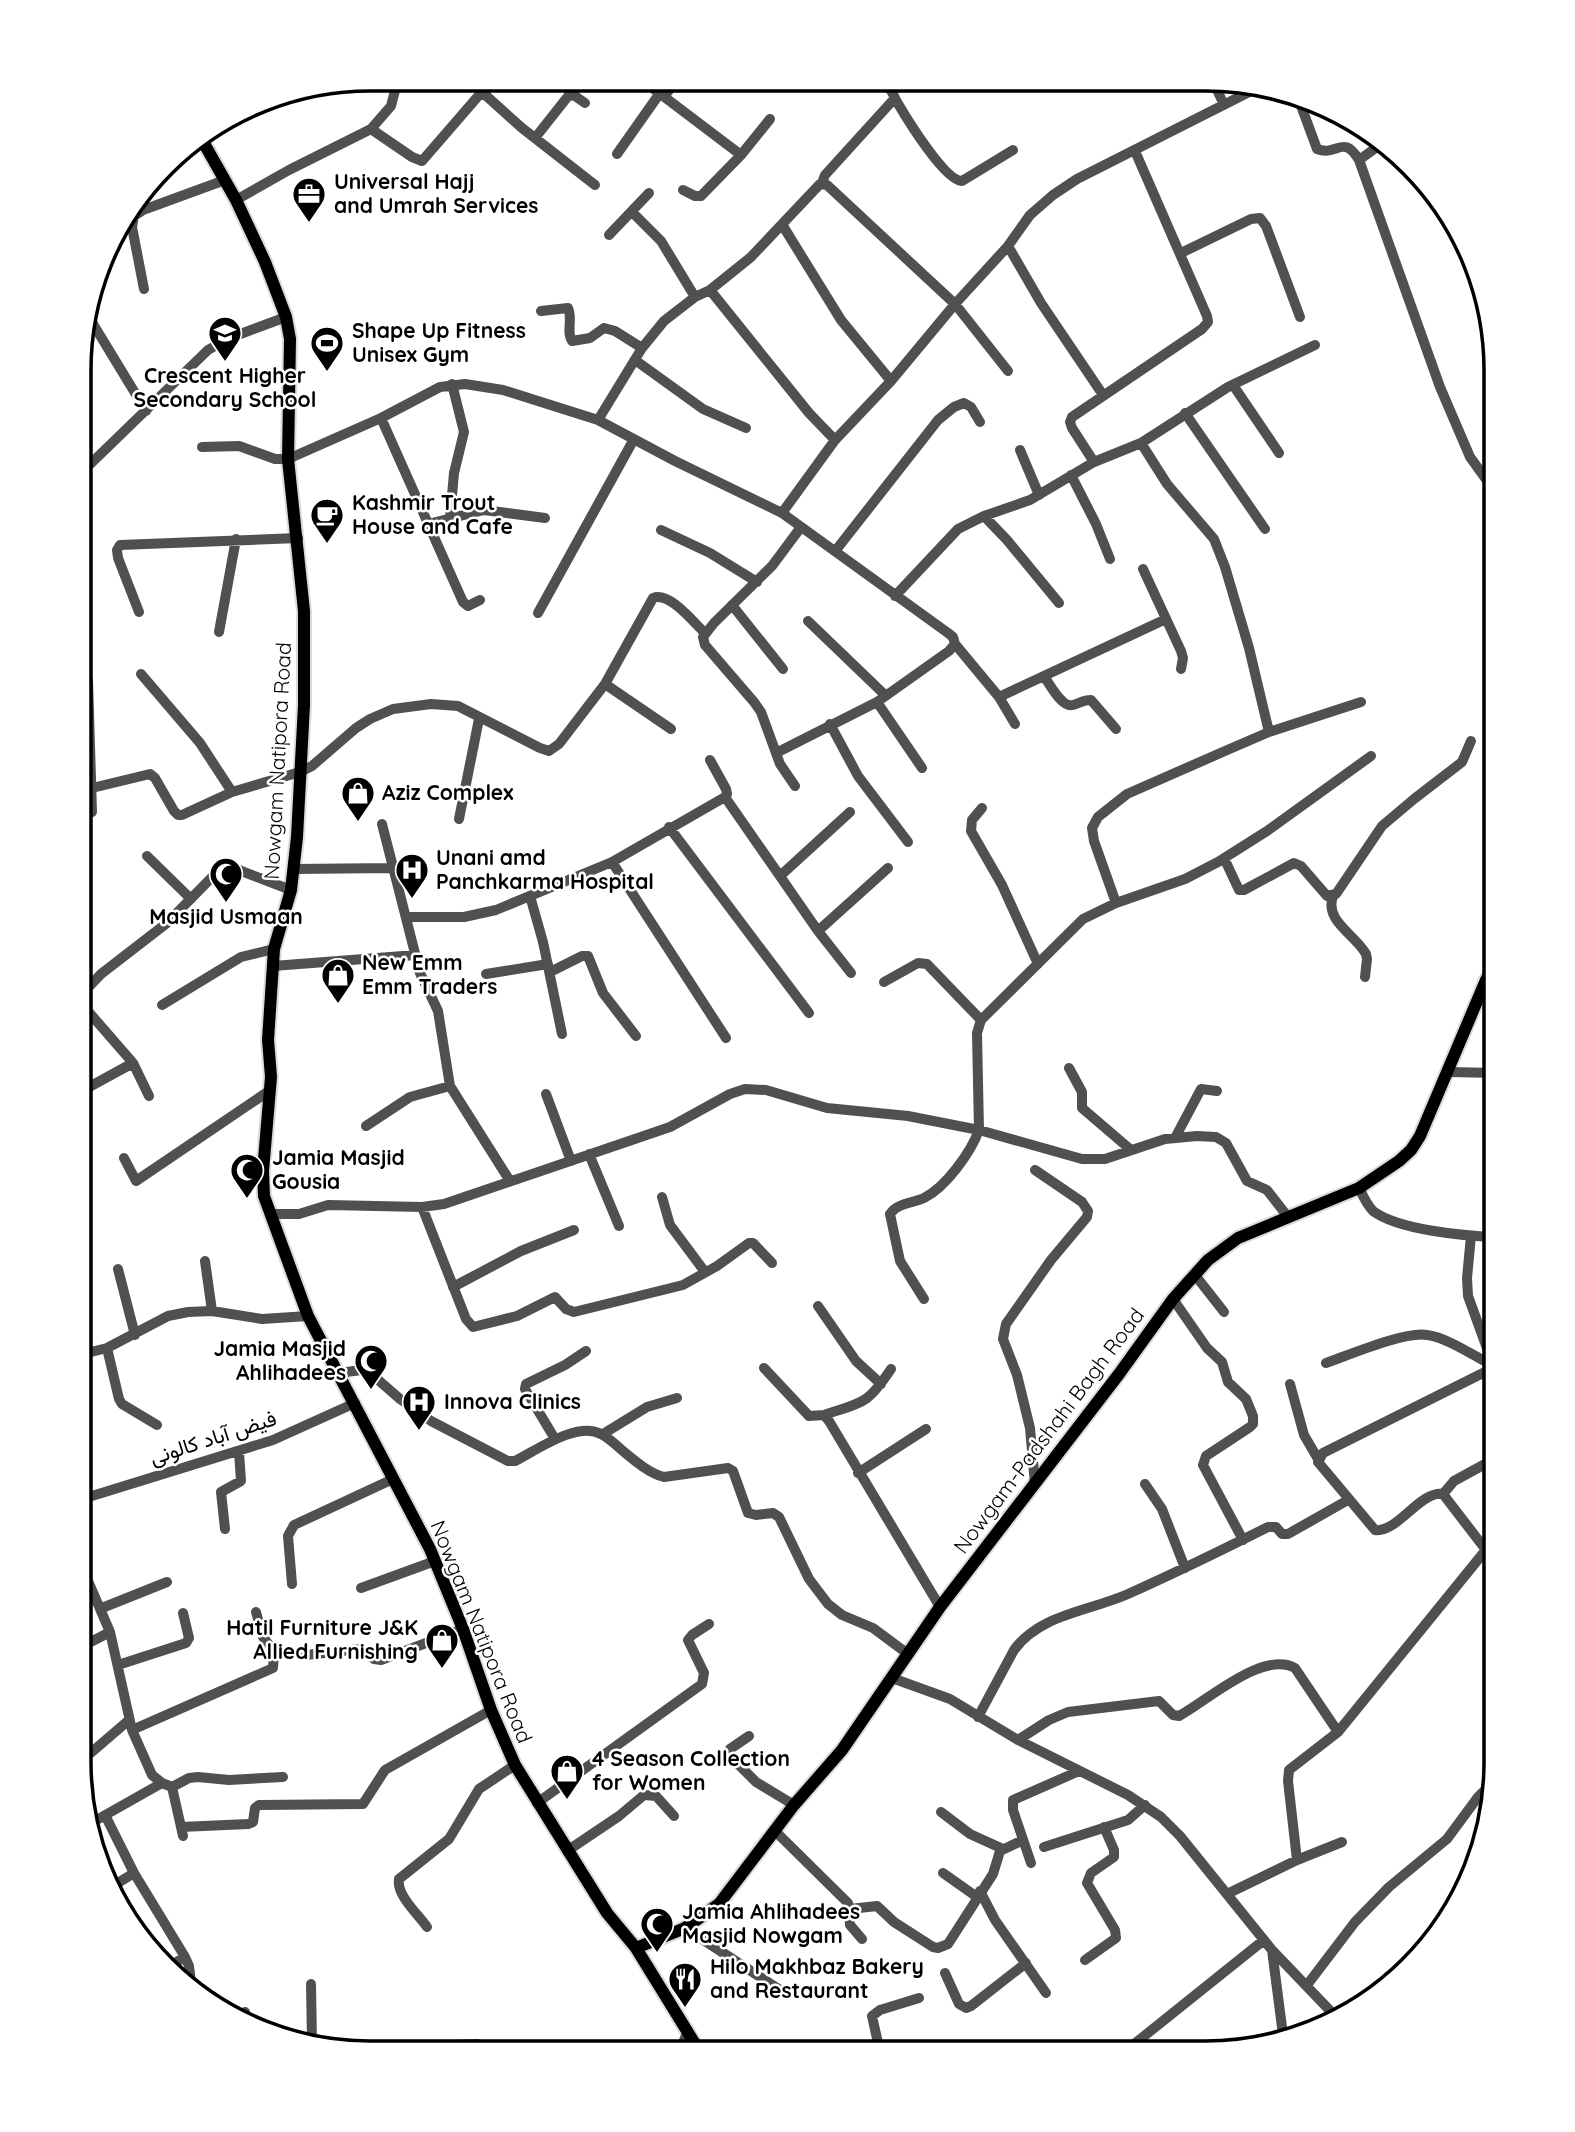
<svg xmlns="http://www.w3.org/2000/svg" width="1575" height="2132" viewBox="0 0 1575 2132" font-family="Quicksand,Vazirmatn,sans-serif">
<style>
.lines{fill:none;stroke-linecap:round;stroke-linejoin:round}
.major-casing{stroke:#dbdbdb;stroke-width:16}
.minor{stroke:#505050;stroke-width:10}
.major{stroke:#000;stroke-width:12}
.labels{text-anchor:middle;stroke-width:5;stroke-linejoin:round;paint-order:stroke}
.poi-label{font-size:21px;font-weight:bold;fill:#000;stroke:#fff;text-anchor:start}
.street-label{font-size:21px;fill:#000;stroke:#fff}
.rim{fill:none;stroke:#000;stroke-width:3.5}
</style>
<rect width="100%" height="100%" fill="#fff"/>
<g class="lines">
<defs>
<path id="major" d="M 201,138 L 236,200 L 265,262 L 286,317 L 290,339 L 288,459 L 304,611 L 304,705 L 297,837 L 291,890 L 274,949 L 268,1040 L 271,1077 L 263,1171 L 264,1196 L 308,1316 L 430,1549 L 463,1629 L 491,1710 L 515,1765 L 607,1913 L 636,1948 L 700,2052
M 636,1948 L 685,1928 L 719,1904 L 794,1805 L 842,1750 L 940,1607 L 1119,1374 L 1173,1299 L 1208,1260 L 1238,1238 L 1359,1188 L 1399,1161 L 1411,1150 L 1420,1136 L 1486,980 L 1496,963"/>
</defs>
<use href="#major" class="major-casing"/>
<path class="minor" d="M 642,80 L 741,155
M 882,80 C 891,87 892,93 897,102 C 907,119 945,181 962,181 L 1013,150
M 1213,81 L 1224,105
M 482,92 L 522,128 L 595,185
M 665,96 L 676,80
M 1300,103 L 1317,149 C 1337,157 1343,133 1359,160 L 1440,387 L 1470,457 L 1496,493
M 371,129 L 412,157 L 422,161 L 493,79
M 535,138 L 569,95 L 575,96 L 585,103
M 617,154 L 660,93
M 1359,160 L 1384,142
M 822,183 L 825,175 L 895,98
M 683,190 L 695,196 L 701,196 L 741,155 L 770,119
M 236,200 L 289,170 L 371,129 L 391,106 L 398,79
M 632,212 L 661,241 L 695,297
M 783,226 L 841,320 L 891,381
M 609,235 L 649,193
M 1008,246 L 1041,303 L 1103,395
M 1181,253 L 1251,219 L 1260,218 L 1266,226 L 1300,317
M 144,289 L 132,227 L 134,216 L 143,210 L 225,180
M 710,290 L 809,413 L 835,440
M 541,311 L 568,308 C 573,319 566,332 572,341 L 590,338 L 604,328 L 615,331 L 642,348
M 87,314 L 146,411
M 635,360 L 703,409 L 746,428
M 1233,385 L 1279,453
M 1185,413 L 1265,529
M 381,418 L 463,602 L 468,606 L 480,600
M 598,420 L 642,348 L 664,321 L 695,297 L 710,290 L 751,257 L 820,184 L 827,185 L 955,304 L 1008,371
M 1141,443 L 1167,484 L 1214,539 L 1225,567 L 1249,648 L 1269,732
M 202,447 L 239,446 L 275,459 L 288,459 L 381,418 L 440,387 L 465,384 L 503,390 L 598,420 L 675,461 L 782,513 L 948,633 L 953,637 L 955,644 L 949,651 L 877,702 L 776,753
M 1020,450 L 1039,495
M 1094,462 L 1072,428 L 1070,422 L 1072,417 L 1202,329 L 1208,322 L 1207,316 L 1135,151
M 81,473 L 208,350 L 227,339 L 286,317
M 1071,475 L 1096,524 L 1110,559
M 782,513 L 835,440 L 891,381 L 955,304 L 1008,246 L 1030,215 L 1053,195 L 1077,179 L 1259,87
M 984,516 L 1007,540 L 1059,603
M 450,518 L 454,473 L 464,432 L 452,384
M 428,524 L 484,510 L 545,518
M 661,530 L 710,553 L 757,582
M 836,550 L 938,420 L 954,407 L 964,403 L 971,407 L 980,422
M 1143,569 L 1181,651 L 1183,658 L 1181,669
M 895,596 L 958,529 L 984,516 L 1030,500 L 1094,462 L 1141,443 L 1228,387 L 1315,345
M 732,605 L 783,669
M 139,612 L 118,558 L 117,550 L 120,545 L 298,538
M 538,613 L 634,439
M 808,621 L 885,695
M 81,629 L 84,633
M 219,632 L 236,539
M 955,644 L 999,697 L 1015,724
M 141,674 L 200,743 L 232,792
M 1044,676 C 1050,685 1062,708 1073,705 C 1080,703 1083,700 1091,700 L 1116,729
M 88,680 L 92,812
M 605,684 L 671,729
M 999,697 L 1166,619
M 877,702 L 922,768
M 830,724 L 858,776 L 908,842
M 795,786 L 780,764 L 761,712 L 754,702 L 705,645 L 703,637 L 714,623 L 772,566 L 801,527
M 92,788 L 150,774 L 155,778 L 174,811 L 178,815 L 182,815 L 232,792 L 300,772 L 312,766 L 356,728 L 370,719 L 393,709 L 431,704 L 458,706 L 540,748 L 549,751 L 559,744 L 605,684 L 653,598 C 669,591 693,622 705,633
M 725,797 L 818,931 L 851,973
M 982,808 L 972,820 L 971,831 L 1002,885 L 1038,964
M 459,819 L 479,719
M 382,824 L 420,973 L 438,1011 L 450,1086 L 510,1181
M 669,827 L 809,1013
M 147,856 L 191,899
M 1224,858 L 1239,890 L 1244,890 L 1294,863 L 1301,866 L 1327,896 L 1336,894 L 1382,826 L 1414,799 L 1462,762 L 1471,741
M 612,862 L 726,1038
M 293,869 L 394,868
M 780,876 L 850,812
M 530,896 L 543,942 L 562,1034
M 1333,896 C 1324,921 1355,934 1366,954 L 1367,959 L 1365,977
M 1116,903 L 1094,841 L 1092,828 L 1098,817 L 1127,794 L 1225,751 L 1269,732 L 1361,702
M 407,917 L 464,917 L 496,910 L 612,862 L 725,797 L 727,794 L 726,789 L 710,760
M 818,931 L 888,868
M 273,966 L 416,955
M 550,972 L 582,956 L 588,956 L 603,993 L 636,1036
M 486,974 L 548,964
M 884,982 L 918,963 L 927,964 L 981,1020
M 80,996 L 101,974 L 167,923 L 219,870 L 231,867 L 291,890
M 80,1002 L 133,1063 L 149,1096
M 162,1005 L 241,957 L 274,949
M 1069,1068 L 1082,1092 L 1082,1108 L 1131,1150
M 1449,1072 L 1496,1073
M 80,1092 L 133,1063
M 546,1094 L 571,1161
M 366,1126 L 410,1097 L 450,1086
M 1175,1138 L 1201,1089 L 1217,1091
M 589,1154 L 619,1226
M 124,1158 L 136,1181 L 269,1091
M 1035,1170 L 1082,1202 L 1088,1211 L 1087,1217 L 1051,1260 L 1006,1324 L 1003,1339 L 1017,1375 L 1030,1428 L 1035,1484
M 1359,1188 C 1363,1196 1367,1205 1373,1211 C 1398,1230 1465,1236 1496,1237
M 662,1197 L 670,1225 L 705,1272
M 422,1207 L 466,1319 L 473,1327 L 517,1316 L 555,1297 L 566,1309 L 574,1312 L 683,1285 L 717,1266 L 749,1243 L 753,1243 L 772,1263
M 270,1214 L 299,1214 L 328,1205 L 422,1207 L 444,1204 L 670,1127 L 730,1094 L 745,1089 L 766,1090 L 827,1108 L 908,1116 L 979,1130 L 1082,1159 L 1105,1159 L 1165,1139 L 1197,1136 L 1216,1137 L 1226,1143 L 1247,1181 L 1267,1190 L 1288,1217
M 1471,1236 L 1467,1278 L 1468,1296 L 1492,1362 L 1489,1370 L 1323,1453 L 1318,1462 L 1375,1530 C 1398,1533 1419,1491 1443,1494 L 1496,1563
M 205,1261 L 212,1311
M 118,1269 L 135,1335
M 1195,1275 L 1224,1312
M 453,1287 L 521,1251 L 574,1230
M 924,1299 L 900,1261 L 890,1214 C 897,1203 913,1203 924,1198 C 946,1187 971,1152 979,1130 L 977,1033 L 981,1020 L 1083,919 L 1116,903 L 1185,879 L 1218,862 L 1267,831 L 1371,756
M 1173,1299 L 1207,1348 L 1222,1362 L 1228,1382 L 1246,1399 L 1253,1416 L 1253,1424 L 1250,1427 L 1206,1456 L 1203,1465 L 1243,1540
M 818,1306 L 856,1361 L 881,1384
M 107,1348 L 119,1399 L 122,1404 L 157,1425
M 79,1355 L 107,1348 L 168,1316 L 188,1312 L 212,1311 L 262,1319 L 308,1316
M 1326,1363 C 1349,1355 1405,1331 1427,1335 C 1446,1337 1474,1356 1492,1365
M 764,1368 L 809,1416 L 824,1415 L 829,1421 L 940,1607
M 339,1373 L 361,1370 L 369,1372 L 400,1399 L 431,1421 L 508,1461 L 515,1461 C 537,1450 577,1421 601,1434 C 609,1438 616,1445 623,1451 C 635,1461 649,1473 664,1477 L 728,1468 L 733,1471 L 748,1513 L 756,1515 L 773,1513 L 779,1517 L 809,1579 L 828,1604 L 842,1615 L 873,1628 L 908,1654
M 1290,1384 L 1304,1435 L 1318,1459
M 824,1415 C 863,1402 867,1405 891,1369
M 603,1434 L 647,1407 L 677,1398
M 555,1439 L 525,1389 L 526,1384 L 565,1365 L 586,1351
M 858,1473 L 926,1429
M 1145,1484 L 1162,1509 L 1185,1568
M 1443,1494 L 1454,1481 L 1496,1458
M 79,1500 L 273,1440 L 355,1403
M 225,1529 L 221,1492 L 241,1481 L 239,1452
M 79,1560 L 110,1632 L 132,1730 L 152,1775 L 162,1783 L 172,1787
M 292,1584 L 288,1536 L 294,1525 L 393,1479
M 361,1588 L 435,1561
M 102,1608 L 167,1582
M 79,1648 L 110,1632
M 306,1655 L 361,1649 L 374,1659 L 381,1660 L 463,1629
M 118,1665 L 186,1643 L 189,1638 L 183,1613
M 892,1678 L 950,1699 L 1018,1740 L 1128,1795 L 1161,1817 L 1180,1836 L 1272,1950 L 1339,2020
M 978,1717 L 1014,1650 C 1040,1614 1090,1611 1128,1594 C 1175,1573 1222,1550 1268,1527 L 1276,1527 L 1282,1534 L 1288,1534 L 1348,1500
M 132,1730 L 273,1668 L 274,1651 L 263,1637 L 256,1612
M 749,1736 L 730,1749 L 730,1756 L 756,1782 L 794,1805
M 1018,1740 L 1049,1720 L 1068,1712 L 1159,1701 L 1173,1715 L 1179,1716 C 1207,1701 1263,1650 1295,1668 L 1338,1732
M 79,1763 L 129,1720
M 172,1787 L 189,1778 L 198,1777 L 229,1780 L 283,1777
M 172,1787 L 183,1836
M 537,1803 L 702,1684 L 704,1673 L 688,1640 L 692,1635 L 709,1624
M 941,1812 L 970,1834 L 1003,1849
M 105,1815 L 134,1873 L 185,1957 L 189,1966 L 192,1990
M 93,1822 L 162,1783
M 181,1827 L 248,1824 L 253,1822 L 255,1808 L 259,1805 L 363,1804 L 385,1770 L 491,1710
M 775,1831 L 848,1903 L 850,1925 L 862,1939
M 1044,1847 L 1128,1820 L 1145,1805
M 567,1851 L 619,1816 L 644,1795 L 656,1796 L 674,1816
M 1297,1860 L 1288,1781 L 1289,1770 L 1338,1732 L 1485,1551
M 1031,1863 L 1013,1810 L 1013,1800 L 1079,1771
M 943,1873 L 977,1897
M 108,1889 L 134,1873
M 980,1891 L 995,1920 L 1046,1993
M 1227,1894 L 1297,1860 L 1342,1842
M 850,1909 L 877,1906 L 894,1922 L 933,1947 L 938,1948 L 948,1944 L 993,1874 L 1000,1851 L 1023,1840
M 427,1927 C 418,1914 396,1895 399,1879 L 449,1839 L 479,1789 L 515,1765
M 685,1928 L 780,1990
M 1272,1950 L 1283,2035
M 1085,1960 L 1116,1938 L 1115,1930 L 1087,1883 L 1091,1873 L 1114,1857 L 1114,1850 L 1104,1827
M 166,1968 L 185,1957
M 945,1973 L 959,2004 L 966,2008 L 971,2006 L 1026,1963
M 311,1984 L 312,2043
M 1307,1985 L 1355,1922 L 1389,1887 L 1447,1839 L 1478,1797 L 1496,1779
M 239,2016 L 245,2012
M 421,2051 L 429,2046 L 477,2044
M 679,2052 L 688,2031
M 880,2052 L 872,2016 L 880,2010 L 919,1998
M 1123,2053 L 1264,1940"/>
<use href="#major" class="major"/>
</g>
<defs>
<symbol id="office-pin" viewBox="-11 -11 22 30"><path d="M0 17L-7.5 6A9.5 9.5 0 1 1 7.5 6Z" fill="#000" stroke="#fff"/><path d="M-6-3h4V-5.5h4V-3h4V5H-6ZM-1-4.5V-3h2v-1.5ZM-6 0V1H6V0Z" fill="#fff"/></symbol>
<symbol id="school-pin" viewBox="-11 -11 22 30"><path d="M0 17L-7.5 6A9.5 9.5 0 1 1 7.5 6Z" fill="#000" stroke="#fff"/><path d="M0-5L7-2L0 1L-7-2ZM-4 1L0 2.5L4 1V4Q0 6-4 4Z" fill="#fff"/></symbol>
<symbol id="stadium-pin" viewBox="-11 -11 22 30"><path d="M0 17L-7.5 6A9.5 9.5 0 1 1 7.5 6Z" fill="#000" stroke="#fff"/><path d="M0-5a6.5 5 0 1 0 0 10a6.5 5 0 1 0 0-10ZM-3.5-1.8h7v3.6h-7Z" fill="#fff"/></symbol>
<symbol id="cafe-pin" viewBox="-11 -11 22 30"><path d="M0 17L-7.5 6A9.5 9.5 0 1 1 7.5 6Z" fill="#000" stroke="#fff"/><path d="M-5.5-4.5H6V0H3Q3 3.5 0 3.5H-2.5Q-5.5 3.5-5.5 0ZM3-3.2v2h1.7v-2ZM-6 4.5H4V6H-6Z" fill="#fff"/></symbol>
<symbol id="shop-pin" viewBox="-11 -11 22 30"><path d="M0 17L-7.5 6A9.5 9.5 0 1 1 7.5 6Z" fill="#000" stroke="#fff"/><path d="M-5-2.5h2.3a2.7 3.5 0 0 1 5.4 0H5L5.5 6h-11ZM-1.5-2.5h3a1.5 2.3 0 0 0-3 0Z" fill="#fff"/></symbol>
<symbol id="hospital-pin" viewBox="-11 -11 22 30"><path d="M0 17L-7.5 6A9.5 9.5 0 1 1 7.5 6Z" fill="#000" stroke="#fff"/><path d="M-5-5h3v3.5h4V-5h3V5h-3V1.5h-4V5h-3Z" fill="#fff"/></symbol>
<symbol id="mosque-pin" viewBox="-11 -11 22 30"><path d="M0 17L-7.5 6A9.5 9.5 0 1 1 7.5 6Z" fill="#000" stroke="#fff"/><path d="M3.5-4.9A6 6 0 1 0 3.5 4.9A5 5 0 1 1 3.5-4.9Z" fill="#fff"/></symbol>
<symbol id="restaurant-pin" viewBox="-11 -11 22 30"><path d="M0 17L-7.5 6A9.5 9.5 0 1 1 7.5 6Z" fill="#000" stroke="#fff"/><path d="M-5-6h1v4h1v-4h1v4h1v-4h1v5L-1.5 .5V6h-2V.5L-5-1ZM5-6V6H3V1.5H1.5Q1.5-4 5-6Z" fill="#fff"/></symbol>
</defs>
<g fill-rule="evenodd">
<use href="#office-pin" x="290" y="175" width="38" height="52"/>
<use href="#school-pin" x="206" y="314" width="38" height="52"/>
<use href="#stadium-pin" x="308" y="324" width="38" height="52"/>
<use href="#cafe-pin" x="308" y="496" width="38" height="52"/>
<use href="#shop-pin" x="339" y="774" width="38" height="52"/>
<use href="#hospital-pin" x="393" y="851" width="38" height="52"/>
<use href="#mosque-pin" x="207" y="855" width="38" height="52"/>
<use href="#shop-pin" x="319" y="956" width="38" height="52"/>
<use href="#mosque-pin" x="228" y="1151" width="38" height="52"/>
<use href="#mosque-pin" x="352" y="1342" width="38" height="52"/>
<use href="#hospital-pin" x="400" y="1383" width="38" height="52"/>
<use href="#shop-pin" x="423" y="1621" width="38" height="52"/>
<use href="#shop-pin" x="548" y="1752" width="38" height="52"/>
<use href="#mosque-pin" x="638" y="1905" width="38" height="52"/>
<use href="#restaurant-pin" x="666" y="1960" width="38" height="52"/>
</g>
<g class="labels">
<g class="poi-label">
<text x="334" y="189">Universal Hajj<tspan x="334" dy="24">and Umrah Services</tspan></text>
<text x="352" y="338">Shape Up Fitness<tspan x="352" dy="24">Unisex Gym</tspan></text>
<text x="225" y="383" text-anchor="middle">Crescent Higher<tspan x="225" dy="24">Secondary School</tspan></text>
<text x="352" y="510">Kashmir Trout<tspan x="352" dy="24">House and Cafe</tspan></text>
<text x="382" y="800">Aziz Complex</text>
<text x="436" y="865">Unani amd<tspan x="436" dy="24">Panchkarma Hospital</tspan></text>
<text x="226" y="924" text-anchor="middle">Masjid Usmaan</text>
<text x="362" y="970">New Emm<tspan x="362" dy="24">Emm Traders</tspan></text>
<text x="272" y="1165">Jamia Masjid<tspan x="272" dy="24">Gousia</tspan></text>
<text x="346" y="1356" text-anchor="end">Jamia Masjid<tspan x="346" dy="24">Ahlihadees</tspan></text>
<text x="444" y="1409">Innova Clinics</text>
<text x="418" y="1635" text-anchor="end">Hatil Furniture J&amp;K<tspan x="418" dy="24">Allied Furnishing</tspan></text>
<text x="592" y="1766">4 Season Collection<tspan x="592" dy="24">for Women</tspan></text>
<text x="682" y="1919">Jamia Ahlihadees<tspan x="682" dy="24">Masjid Nowgam</tspan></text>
<text x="710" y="1974">Hilo Makhbaz Bakery<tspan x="710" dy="24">and Restaurant</tspan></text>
</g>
<g class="street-label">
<text transform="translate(278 761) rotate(-87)" y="7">Nowgam Natipora Road</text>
<text transform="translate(1049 1431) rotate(-53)" y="7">Nowgam-Padshahi Bagh Road</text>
<text transform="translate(213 1438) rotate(-18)" y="7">فیض آباد کالونی</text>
<text transform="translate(481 1632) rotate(68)" y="7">Nowgam Natipora Road</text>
</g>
</g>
<path d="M0 0H1575V2132H0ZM370 91H1205A279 279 0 0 1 1484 370V1762A279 279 0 0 1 1205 2041H370A279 279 0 0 1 91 1762V370A279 279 0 0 1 370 91Z" fill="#fff" fill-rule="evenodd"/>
<path class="rim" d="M370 91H1205A279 279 0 0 1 1484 370V1762A279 279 0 0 1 1205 2041H370A279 279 0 0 1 91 1762V370A279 279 0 0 1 370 91Z"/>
</svg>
